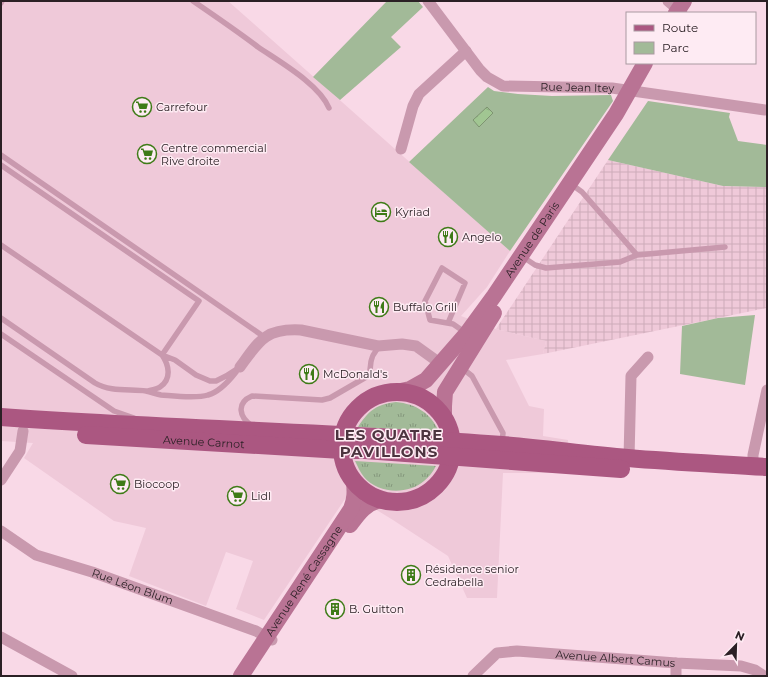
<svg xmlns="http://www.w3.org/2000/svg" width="768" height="677" viewBox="0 0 768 677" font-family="Montserrat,sans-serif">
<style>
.built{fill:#efc9d9}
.industrial{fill:url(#industrial-grid)}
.grass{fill:url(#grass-tufts)}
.green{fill:#a2ba98}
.water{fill:url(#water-ripples);stroke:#7e9471}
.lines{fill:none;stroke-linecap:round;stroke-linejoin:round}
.lane{stroke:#c999ae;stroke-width:5.5}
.street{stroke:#c999ae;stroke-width:11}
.secondary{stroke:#b97394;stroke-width:16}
.primary{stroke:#ab5781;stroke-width:18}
.labels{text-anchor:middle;stroke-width:3;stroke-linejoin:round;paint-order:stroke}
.street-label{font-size:11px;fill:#2b2025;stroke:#feebf3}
.poi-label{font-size:11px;fill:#2b2025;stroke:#feebf3;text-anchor:start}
.district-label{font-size:15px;font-weight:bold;letter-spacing:1px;fill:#4c343f;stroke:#feebf3}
</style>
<defs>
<pattern id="industrial-grid" width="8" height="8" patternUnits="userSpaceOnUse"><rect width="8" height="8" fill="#efc9d9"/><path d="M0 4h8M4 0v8" fill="none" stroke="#cdacba"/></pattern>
<pattern id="grass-tufts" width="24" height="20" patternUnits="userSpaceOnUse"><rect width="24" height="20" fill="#a2ba98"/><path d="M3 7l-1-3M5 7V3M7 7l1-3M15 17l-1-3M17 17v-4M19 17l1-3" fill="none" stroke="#84977c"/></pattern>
<pattern id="water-ripples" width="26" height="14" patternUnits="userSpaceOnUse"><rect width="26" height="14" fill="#a1c692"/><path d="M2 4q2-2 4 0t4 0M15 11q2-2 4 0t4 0" fill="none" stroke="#8baa7e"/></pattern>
</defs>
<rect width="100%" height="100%" fill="#f9d9e7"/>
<path class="built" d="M 1,1 L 228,1 L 510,251 L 487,287 L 461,316 L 496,329 L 546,341 L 543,354 L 506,360 L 529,406 L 544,409 L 543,436 L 568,440 L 566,473 L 503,473 L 497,598 L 467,598 L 448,556 L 393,520 L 349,493 L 264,620 L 236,609 L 253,561 L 226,552 L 206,606 L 129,576 L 146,528 L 114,521 L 24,458 L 33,443 L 1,441 Z"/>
<path class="industrial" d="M 608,160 L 723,186 L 767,187 L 767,308 L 543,354 L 546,341 L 496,329 Z"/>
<path class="grass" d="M 396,402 C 416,404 431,413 439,432 L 358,427 C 368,411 377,404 396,402 Z
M 355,461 L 436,466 C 433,472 429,477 424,481 C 408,495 378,494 364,477 C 360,472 358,467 355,461 Z"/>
<path class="green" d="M 387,1 L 418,1 L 423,7 L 391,37 L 401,47 L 340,100 L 313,77 Z
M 488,87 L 494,91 L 518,94 L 552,96 L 611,95 L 613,101 L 510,251 L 409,162 Z
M 648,101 L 730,113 L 729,117 L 738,141 L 767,145 L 767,187 L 723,186 L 608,160 Z
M 755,315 L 745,385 L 680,374 L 682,326 L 718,318 Z"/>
<path class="water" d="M 487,107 L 493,113 L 479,127 L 473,120 Z"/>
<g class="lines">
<path class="lane" d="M 193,1 C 215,16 237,31 258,47 C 280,62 319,84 329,108
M 1,3 L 2,1
M 1,155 L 260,334 L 263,338
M 1,165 L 199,301 L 162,355 C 169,365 172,379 160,387 C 157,389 151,390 147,391
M 571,184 L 582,192 L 637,255
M 1,245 L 162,355 L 175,360 L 196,375 L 210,381 L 216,381 L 226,376 L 240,367
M 523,257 L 535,265 L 546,268 L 620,262 L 637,255 L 725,247
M 1,318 L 95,383 C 110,392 129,389 146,391 C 151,392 156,394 161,395 C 174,396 196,399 208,395 C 219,392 229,381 236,372
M 448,323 L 465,283 L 442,268 L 425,301 L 430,320 L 453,324 L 466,333
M 1,334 L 114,411 L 134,418
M 462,368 L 472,376 L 503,433 L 502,443
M 252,426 C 239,417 236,403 252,396 L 322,400 L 330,398 L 368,376 C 372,370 369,365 372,358 C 373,353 377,352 378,346"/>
<g class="street">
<path id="s1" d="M 428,1 L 480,70 L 487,77 L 503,86 L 612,88 L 765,110"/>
<path d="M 668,1 L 682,13"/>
<path d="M 401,149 L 413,106 L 419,94 L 466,51"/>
<path d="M 240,367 C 259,341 265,328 301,330 L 378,346 L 402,344 L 416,346 L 441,364"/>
<path d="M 629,458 L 631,376 L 648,357"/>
<path d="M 753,466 L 753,455 L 767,390"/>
<path d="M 1,480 L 20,451 L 23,431"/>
<path id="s2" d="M 1,531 L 36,555 L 92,572 L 256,631 L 272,640"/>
<path d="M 1,637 L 72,676"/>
<path id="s3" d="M 473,676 L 497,653 L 517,651 L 676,663 L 741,666 L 755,670 L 764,676"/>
<path d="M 676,676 L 676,663"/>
</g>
<g class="secondary">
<path d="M 676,13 L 684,1"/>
<path id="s4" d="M 396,392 L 410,389 L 426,380 L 467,333 L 494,296 L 616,114 L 645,63"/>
<path d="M 444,419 L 444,406 L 445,392 L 494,313"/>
<path d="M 350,525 C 359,513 365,504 380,500"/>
<path id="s5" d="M 241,676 L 351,509 C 355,499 355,492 354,482"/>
</g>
<g class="primary">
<circle cx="397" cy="447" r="55"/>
<path d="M 1,417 C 168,429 335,432 502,445 C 544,448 586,455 628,458 C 674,462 721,464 767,467"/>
<path id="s6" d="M 86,435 L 342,450 L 365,450 L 621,469"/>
</g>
</g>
<defs>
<symbol id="supermarket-ring" viewBox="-11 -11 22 22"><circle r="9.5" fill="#feebf3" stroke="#3e7b17" stroke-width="1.5"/><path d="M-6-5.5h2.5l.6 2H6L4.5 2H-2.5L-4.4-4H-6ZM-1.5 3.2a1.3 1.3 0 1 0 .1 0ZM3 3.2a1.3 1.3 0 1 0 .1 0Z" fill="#3e7b17"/></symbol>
<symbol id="hotel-ring" viewBox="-11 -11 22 22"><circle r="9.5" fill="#feebf3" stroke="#3e7b17" stroke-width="1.5"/><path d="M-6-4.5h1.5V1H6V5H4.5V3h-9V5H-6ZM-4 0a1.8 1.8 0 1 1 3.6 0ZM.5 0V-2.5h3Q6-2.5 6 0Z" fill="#3e7b17"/></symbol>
<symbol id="restaurant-ring" viewBox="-11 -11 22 22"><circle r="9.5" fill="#feebf3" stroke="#3e7b17" stroke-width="1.5"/><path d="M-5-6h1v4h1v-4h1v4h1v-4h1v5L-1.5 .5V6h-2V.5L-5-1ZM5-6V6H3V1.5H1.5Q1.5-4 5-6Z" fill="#3e7b17"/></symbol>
<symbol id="building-ring" viewBox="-11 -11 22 22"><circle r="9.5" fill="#feebf3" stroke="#3e7b17" stroke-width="1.5"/><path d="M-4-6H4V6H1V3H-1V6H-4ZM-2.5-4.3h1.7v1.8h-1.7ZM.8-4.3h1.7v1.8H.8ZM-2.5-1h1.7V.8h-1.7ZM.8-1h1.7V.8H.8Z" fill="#3e7b17"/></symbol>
</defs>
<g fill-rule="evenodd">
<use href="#supermarket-ring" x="131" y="96" width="22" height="22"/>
<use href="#supermarket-ring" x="136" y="143" width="22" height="22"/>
<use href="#hotel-ring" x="370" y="201" width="22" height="22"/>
<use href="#restaurant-ring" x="437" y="226" width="22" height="22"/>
<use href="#restaurant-ring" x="368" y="296" width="22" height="22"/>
<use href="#restaurant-ring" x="298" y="363" width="22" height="22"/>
<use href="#supermarket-ring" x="109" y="473" width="22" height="22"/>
<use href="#supermarket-ring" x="226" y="485" width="22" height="22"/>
<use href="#building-ring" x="400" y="564" width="22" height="22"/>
<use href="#building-ring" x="324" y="598" width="22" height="22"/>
</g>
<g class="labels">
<g class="street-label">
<text dy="4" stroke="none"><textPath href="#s1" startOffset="189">Rue Jean Itey</textPath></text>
<text dy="4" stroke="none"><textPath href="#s4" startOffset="209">Avenue de Paris</textPath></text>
<text dy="4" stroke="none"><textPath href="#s6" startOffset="118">Avenue Carnot</textPath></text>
<text dy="4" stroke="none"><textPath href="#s5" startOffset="114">Avenue René Cassagne</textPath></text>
<text dy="4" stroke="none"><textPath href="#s2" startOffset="144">Rue Léon Blum</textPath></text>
<text dy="4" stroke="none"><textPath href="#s3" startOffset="152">Avenue Albert Camus</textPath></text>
</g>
<g class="poi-label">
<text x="156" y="111">Carrefour</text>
<text x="161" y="152">Centre commercial<tspan x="161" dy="13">Rive droite</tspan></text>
<text x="395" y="216">Kyriad</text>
<text x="462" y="241">Angelo</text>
<text x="393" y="311">Buffalo Grill</text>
<text x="323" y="378">McDonald's</text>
<text x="134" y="488">Biocoop</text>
<text x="251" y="500">Lidl</text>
<text x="425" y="573">Résidence senior<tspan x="425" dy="13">Cedrabella</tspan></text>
<text x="349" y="613">B. Guitton</text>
</g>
<g class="district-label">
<text x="389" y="440">LES QUATRE<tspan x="389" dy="17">PAVILLONS</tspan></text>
</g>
</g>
<rect width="768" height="677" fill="none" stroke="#2b2025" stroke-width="4"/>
<rect x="626" y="12" width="130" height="52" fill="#feebf3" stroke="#aa9aa1"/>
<rect x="634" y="25" width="20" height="6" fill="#ab5781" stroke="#aa9aa1"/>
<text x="662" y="32" font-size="12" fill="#2b2025">Route</text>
<rect x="634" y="42" width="20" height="12" fill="#a2ba98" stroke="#aa9aa1"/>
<text x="662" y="52" font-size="12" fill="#2b2025">Parc</text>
<g transform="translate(736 645) rotate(23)" stroke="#feebf3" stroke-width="3" paint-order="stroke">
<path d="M0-3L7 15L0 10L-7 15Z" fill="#2b2025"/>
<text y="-6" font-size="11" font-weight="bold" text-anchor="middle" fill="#2b2025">N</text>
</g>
</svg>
